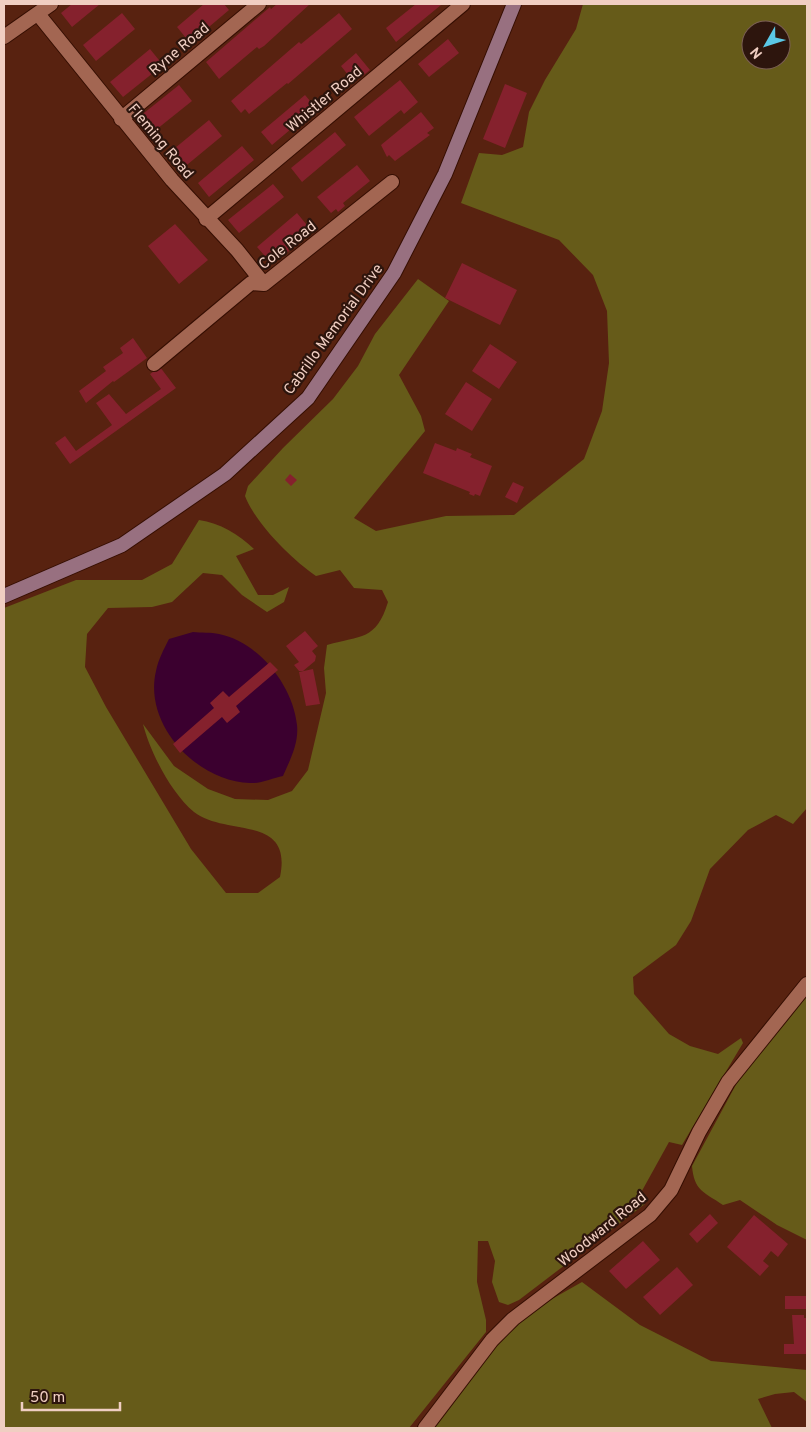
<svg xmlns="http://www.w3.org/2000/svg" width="811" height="1432" viewBox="0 0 811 1432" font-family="Overpass,sans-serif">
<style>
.green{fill:#665b19;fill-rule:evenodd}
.water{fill:#3b002f}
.building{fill:#85212d}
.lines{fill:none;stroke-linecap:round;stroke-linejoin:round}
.minor-casing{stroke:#350e02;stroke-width:16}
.secondary-casing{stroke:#350e02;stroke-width:16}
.minor{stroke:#a36652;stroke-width:14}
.secondary{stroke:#987080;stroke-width:14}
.labels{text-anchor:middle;stroke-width:4.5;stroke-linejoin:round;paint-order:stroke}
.street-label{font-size:15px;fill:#f0cec2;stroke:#2d150d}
</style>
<rect width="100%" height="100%" fill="#582210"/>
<path class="green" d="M 583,4 L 807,4 L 807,808 L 793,824 L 776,815 L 748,830 L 710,869 L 691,921 L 676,945 L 633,977 L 634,994 L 669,1034 L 690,1046 L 718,1054 L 741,1038 L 743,1043 L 682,1145 L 669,1142 L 638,1198 L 645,1204 L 519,1300 L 508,1305 L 499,1302 L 492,1282 L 495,1261 L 488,1241 L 478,1241 L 477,1282 L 486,1320 L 486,1332 L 409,1428 L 4,1428 L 4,608 L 76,580 L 142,580 L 172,564 L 199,520 C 220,523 238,534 254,549 L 236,556 L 258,595 L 273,595 L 289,587 L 284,602 L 267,612 L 242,595 L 222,575 L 203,573 L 172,602 L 152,607 L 108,608 L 87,634 L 85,667 L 106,707 L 191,849 L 226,893 L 258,893 L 280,877 C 293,814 226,837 194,812 C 171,793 150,752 143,724 L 174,766 L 208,789 L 235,799 L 268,800 L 292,791 L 308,770 L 326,693 L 324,668 L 327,645 C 361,635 376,641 388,602 L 382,590 L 354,588 L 340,570 L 316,576 C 291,559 256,524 245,496 L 248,486 L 283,448 L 333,399 L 358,366 L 375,334 L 418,279 L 449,301 L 399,375 L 421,416 L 425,431 L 354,518 L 376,531 L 446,516 L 514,515 L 584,459 L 602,411 L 609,363 L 607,311 L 593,275 L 559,240 L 461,203 L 479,153 L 502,155 L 523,147 L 529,112 L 545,80 L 576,29 ZM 751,30 L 781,30 L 781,60 L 751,60 Z
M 807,995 L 807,1240 L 777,1225 L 740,1200 L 723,1205 C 704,1192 694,1191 692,1166 L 739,1079 Z
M 582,1282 L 640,1325 L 711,1361 L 807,1370 L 807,1402 L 794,1392 L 775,1394 L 758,1399 L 772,1428 L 433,1428 L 507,1333 L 543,1304 Z"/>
<path class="water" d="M 193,632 C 201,633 211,632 219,634 C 259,642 293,686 297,725 C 299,743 290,760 283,776 C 273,778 260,784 250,783 C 198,782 143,725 156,671 C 158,660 164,649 169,639 Z"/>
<path class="building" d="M 72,4 L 100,4 L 72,27 L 61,13 Z
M 204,4 L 224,4 L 229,10 L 190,43 L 177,27 Z
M 277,4 L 310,4 L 264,46 L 259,49 L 257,47 L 219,79 L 206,62 L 270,7 L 271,9 Z
M 416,4 L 441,5 L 396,42 L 386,28 Z
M 122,13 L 135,29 L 96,61 L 83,45 Z
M 339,13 L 352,29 L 288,84 L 287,83 L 249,114 L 245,109 L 241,113 L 231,101 L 299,42 L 301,44 Z
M 448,39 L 459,53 L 429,77 L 418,64 Z
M 150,49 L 163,65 L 123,97 L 110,82 Z
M 356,53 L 370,70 L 360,78 L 358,75 L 352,80 L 341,66 Z
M 400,80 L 418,102 L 404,114 L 401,110 L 369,136 L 354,117 Z
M 505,84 L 527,93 L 505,148 L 483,139 Z
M 179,85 L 192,101 L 152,133 L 139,117 Z
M 305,95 L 316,108 L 272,145 L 261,132 Z
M 421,112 L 434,128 L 427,133 L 430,135 L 395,161 L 389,155 L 387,157 L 381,145 Z
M 209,120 L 222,136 L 182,169 L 169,153 Z
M 335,132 L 346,145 L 302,182 L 291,168 Z
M 242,146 L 254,160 L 209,197 L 198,183 Z
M 357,165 L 370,181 L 343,203 L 345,206 L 338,212 L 336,209 L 331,213 L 317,197 Z
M 273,184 L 284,197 L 239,233 L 228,220 Z
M 297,213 L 311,230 L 288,249 L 289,251 L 285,254 L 284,252 L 271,263 L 257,247 Z
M 175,224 L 208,260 L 179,284 L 148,246 Z
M 462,263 L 517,290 L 500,325 L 445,298 Z
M 133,338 L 147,358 L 114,382 L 113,381 L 86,403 L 79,391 L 106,371 L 103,367 L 123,353 L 120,348 Z
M 490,344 L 517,362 L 499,389 L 472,371 Z
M 160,367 L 176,388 L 70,464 L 55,443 L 65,436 L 76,451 L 112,425 L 96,403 L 109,394 L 126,414 L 161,389 L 150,374 Z
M 466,382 L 492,399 L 472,431 L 445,414 Z
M 435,443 L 456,451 L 457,448 L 472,454 L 470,457 L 492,466 L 480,496 L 475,494 L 474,496 L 469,494 L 470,492 L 423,473 Z
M 290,474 L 297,480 L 291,486 L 285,480 Z
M 513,482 L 524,487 L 517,503 L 505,497 Z
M 305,631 L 318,646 L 312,651 L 316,656 L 315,661 L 303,671 L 299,671 L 294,665 L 299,662 L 286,646 Z
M 270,662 L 278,670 L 236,706 L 240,712 L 227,723 L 222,717 L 180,753 L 173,744 L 214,708 L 210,703 L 223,691 L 229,697 Z
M 313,669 L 320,704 L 306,706 L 299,672 Z
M 710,1214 L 718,1223 L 697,1243 L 689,1234 Z
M 754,1215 L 788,1244 L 778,1257 L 771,1251 L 763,1261 L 769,1266 L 760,1276 L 727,1247 Z
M 643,1241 L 660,1260 L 626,1289 L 609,1271 Z
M 677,1267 L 693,1285 L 660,1315 L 643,1297 Z
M 785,1296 L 807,1296 L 807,1309 L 785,1309 Z
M 792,1315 L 804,1315 L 804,1318 L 807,1318 L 807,1354 L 784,1354 L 784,1344 L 794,1344 Z"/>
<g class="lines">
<defs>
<path id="minor" d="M 38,14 L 172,180 L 237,250 L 264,284
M 4,37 L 51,4
M 121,119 L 259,4
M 206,219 L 463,4
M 154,364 L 251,283 L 264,284 L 392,182
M 425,1428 L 492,1340 L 513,1319 L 650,1215 L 671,1190 L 699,1132 L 728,1082 L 807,984"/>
<path id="secondary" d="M 4,596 L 122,545 L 225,474 L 308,398 L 394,273 L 445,174 L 514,4"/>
</defs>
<use href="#minor" class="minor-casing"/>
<use href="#secondary" class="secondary-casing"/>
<use href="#minor" class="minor"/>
<use href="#secondary" class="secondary"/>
</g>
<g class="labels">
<g class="street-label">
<text transform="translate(179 49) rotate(-40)" y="5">Ryne Road</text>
<text transform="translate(324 99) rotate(-40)" y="5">Whistler Road</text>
<text transform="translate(161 141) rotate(50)" y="5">Fleming Road</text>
<text transform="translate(287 245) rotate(-38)" y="5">Cole Road</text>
<text transform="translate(333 329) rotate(-54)" y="5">Cabrillo Memorial Drive</text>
<text transform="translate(602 1229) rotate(-39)" y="5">Woodward Road</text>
</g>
</g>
<rect width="811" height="1432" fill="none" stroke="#f0cec2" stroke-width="10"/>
<g transform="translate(766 45) rotate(231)"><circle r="24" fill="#2d150d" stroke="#7b5f55"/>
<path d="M0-4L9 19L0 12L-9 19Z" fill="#5bc8e6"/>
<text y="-8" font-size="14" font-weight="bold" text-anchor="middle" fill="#f0cec2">N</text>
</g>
<path d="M22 1402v8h98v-8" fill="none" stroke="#f0cec2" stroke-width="2.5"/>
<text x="30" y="1402" font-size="15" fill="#f0cec2" stroke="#2d150d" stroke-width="4" paint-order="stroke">50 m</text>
</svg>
